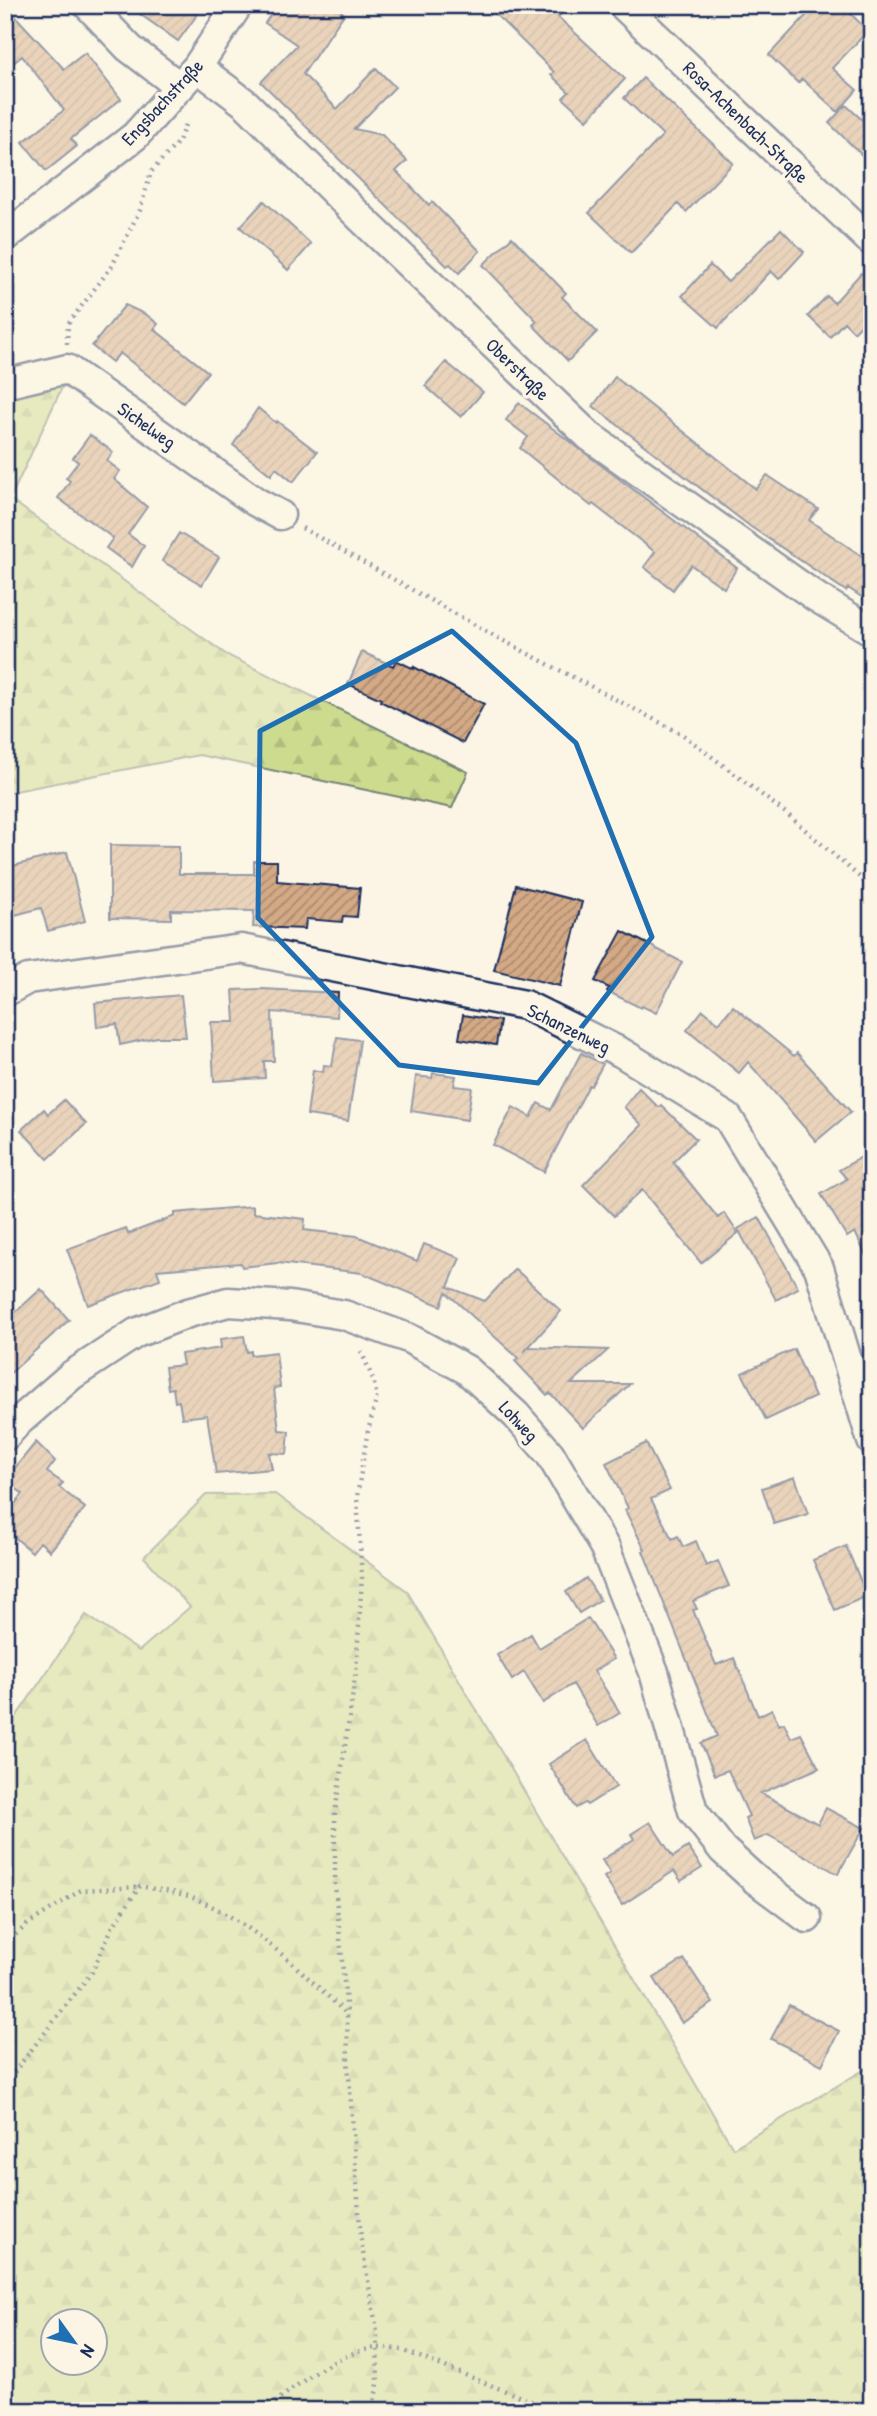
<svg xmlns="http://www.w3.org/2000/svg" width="877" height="2416" viewBox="0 0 877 2416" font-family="'Patrick Hand',sans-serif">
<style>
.forest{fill:url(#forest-firs);stroke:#748576;stroke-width:2;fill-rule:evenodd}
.building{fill:url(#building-hatch);stroke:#1b2f5e;stroke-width:2}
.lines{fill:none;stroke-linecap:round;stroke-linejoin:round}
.minor-casing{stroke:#1b2f5e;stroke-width:33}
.path{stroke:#1b2f5e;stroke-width:4.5;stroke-dasharray:2 5;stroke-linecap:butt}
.minor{stroke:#fcf5e5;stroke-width:28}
.marked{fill:none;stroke:#1f6fb2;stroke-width:5;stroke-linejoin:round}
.labels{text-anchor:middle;stroke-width:7;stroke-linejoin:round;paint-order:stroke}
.street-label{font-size:19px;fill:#1b2f5e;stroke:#fcf5e5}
</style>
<defs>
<pattern id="forest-firs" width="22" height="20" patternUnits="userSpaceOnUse" patternTransform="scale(1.75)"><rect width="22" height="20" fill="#cddb8e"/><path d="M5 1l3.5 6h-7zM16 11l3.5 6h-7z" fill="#afbc7d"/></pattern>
<pattern id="building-hatch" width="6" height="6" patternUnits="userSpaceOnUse" patternTransform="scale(1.75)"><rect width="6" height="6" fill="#d4a985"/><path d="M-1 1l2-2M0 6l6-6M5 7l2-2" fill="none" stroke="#ab8a70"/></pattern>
</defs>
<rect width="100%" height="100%" fill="#fcf5e5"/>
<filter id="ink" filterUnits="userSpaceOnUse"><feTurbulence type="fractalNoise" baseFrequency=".0143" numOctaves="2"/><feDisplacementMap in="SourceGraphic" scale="14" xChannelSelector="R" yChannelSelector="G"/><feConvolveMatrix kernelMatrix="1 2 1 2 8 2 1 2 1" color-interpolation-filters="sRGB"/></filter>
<g filter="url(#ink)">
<path class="forest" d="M 64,383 L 10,499 L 227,655 L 468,772 L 452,808 L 199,755 L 5,793 L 5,400 L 11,396 Z
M 275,1494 L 407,1591 L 733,2148 L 872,2065 L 872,2411 L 5,2411 L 5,1733 L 86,1615 L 139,1651 L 190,1607 L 144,1557 L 206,1495 ZM 52,2322 L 94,2322 L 94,2364 L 52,2364 Z"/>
<path class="building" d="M 5,5 L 64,69 L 85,53 L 121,99 L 71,139 L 77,146 L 46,171 L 23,142 L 64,110 L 22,56 L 5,70 Z
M 127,5 L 183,5 L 197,15 L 178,41 Z
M 277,5 L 345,5 L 341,11 L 344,14 L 303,74 L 337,109 L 376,68 L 395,87 L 354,129 L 382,135 L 407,161 L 396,171 L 429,205 L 432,202 L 480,251 L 459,273 L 450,264 L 447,266 L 261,82 L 297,45 L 265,23 Z
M 486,5 L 569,5 L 558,17 L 625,79 L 587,120 L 563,98 L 569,92 L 551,75 L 554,72 Z
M 816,5 L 842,5 L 868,31 L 832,68 L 857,90 L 838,112 L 802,79 L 798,83 L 769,55 Z
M 643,78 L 733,163 L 686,212 L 678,204 L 631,253 L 589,213 L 663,135 L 624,98 Z
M 846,105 L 872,129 L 872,165 L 829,123 Z
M 264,201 L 311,244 L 288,270 L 240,227 Z
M 781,229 L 804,252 L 779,279 L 771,271 L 718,328 L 682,296 L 710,265 L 728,282 Z
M 512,237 L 566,293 L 562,297 L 597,332 L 568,361 L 533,325 L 537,321 L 483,265 Z
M 861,273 L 872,284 L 872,313 L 854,332 L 844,322 L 830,337 L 808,316 L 827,296 L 834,303 Z
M 125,305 L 147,315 L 158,324 L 154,329 L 208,372 L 183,403 L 120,353 L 112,362 L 92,346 Z
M 446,362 L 483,392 L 461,417 L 425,386 Z
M 615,377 L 756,489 L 767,475 L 818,509 L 809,520 L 872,563 L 872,604 L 848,588 L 846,591 L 751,527 L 593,406 Z
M 519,403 L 737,568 L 724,588 L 691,565 L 673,590 L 644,567 L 655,552 L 593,504 L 591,506 L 520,448 L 528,437 L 506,420 Z
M 258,408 L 276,423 L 277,421 L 317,452 L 293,482 L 276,468 L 271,475 L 233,445 Z
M 90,435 L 113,452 L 107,461 L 120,471 L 114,479 L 147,507 L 128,534 L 144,546 L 132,567 L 106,548 L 113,538 L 58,498 L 70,481 L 66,478 L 78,462 L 73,458 Z
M 179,533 L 219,557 L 202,585 L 162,561 Z
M 362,652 L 393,666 L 396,660 L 414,669 L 414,667 L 484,704 L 463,743 L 380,701 L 381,699 L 348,684 Z
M 110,845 L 179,846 L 179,874 L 254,874 L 254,861 L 277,861 L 277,881 L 360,888 L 357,917 L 343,916 L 342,922 L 306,919 L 305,929 L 253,927 L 254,911 L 171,910 L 171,919 L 110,918 Z
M 67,852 L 85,921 L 48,931 L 41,908 L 15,915 L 5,880 L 5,868 Z
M 516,885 L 582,902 L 560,986 L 494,970 Z
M 622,931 L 682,962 L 656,1013 L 642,1006 L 641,1008 L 607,991 L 609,988 L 595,981 Z
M 262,989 L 338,993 L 337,1017 L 272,1012 L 274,1061 L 264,1061 L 265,1078 L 214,1081 L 211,1022 L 235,1022 L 233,990 Z
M 181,995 L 186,1037 L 157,1037 L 120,1045 L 117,1024 L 97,1027 L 95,1003 Z
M 733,1006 L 794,1056 L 797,1053 L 851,1112 L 816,1141 L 748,1062 L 739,1073 L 687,1030 L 703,1010 L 719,1023 Z
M 463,1015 L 500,1021 L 496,1045 L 459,1039 Z
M 337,1037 L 360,1040 L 348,1121 L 307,1115 L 313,1070 L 323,1072 L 324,1065 L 332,1066 Z
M 581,1053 L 603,1064 L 591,1086 L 589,1085 L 544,1172 L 493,1145 L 513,1107 L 531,1117 L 538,1103 L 551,1110 Z
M 433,1073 L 456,1076 L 454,1086 L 472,1088 L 467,1120 L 411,1111 L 416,1076 L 432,1078 Z
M 639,1088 L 658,1107 L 661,1105 L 696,1139 L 673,1162 L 718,1218 L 724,1213 L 738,1233 L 701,1263 L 642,1190 L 614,1216 L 583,1185 L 642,1125 L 624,1107 Z
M 64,1100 L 86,1124 L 48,1159 L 21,1130 L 44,1109 L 48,1114 Z
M 872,1151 L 872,1269 L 855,1232 L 847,1237 L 821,1194 L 847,1179 L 839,1170 Z
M 253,1206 L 253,1213 L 305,1219 L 304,1230 L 357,1236 L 417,1261 L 424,1244 L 460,1258 L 448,1287 L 485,1301 L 515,1269 L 561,1311 L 524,1352 L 528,1347 L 608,1350 L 571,1384 L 630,1384 L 583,1428 L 550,1393 L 547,1395 L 515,1361 L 518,1358 L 446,1292 L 441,1306 L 362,1273 L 278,1263 L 242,1267 L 241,1263 L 157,1270 L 160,1279 L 88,1305 L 67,1249 L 126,1228 L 128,1234 L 175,1216 L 175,1213 Z
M 759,1217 L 798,1288 L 776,1300 L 738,1229 Z
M 41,1289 L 69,1320 L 5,1378 L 5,1322 Z
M 244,1336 L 247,1352 L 251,1351 L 251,1355 L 276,1352 L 280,1387 L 274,1388 L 279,1430 L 289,1431 L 287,1454 L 269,1453 L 272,1469 L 216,1474 L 207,1415 L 182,1418 L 179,1401 L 175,1402 L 173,1388 L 168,1389 L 165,1367 L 183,1365 L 181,1354 L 221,1348 L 220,1339 Z
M 794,1349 L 815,1397 L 766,1420 L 742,1373 Z
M 36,1442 L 55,1461 L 47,1472 L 63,1483 L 59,1487 L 85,1508 L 50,1551 L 40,1542 L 32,1552 L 5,1529 L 5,1516 L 23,1494 L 5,1480 Z
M 646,1443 L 670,1490 L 651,1499 L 672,1539 L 678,1536 L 683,1547 L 696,1541 L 706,1566 L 718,1561 L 729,1586 L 693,1601 L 697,1609 L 693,1610 L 716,1665 L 734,1658 L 758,1716 L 772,1709 L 779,1725 L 784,1723 L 791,1738 L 801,1734 L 819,1768 L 761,1793 L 818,1824 L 826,1808 L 864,1828 L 838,1874 L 768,1835 L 754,1841 L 745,1818 L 749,1816 L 728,1770 L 715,1775 L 701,1743 L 717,1736 L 643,1551 L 645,1550 L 625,1510 L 628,1508 L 606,1463 Z
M 795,1477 L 808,1514 L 774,1524 L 762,1488 Z
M 846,1546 L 867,1596 L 835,1610 L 813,1560 Z
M 586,1578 L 600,1600 L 579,1613 L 566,1592 Z
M 588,1618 L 614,1659 L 594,1671 L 620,1713 L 598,1726 L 573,1684 L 543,1703 L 524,1672 L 512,1680 L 497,1655 L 531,1634 L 539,1648 Z
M 587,1740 L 616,1787 L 587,1805 L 585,1803 L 576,1808 L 549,1764 Z
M 650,1822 L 673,1857 L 688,1847 L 702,1868 L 681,1881 L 674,1871 L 622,1905 L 604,1877 L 610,1873 L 602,1860 L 634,1839 L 631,1834 Z
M 684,1959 L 713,2003 L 682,2023 L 654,1978 Z
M 789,2005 L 839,2031 L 822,2065 L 771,2039 Z"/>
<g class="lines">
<defs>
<path id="minor" d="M 88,5 L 129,48 L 180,87
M 623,5 L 869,239
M 197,67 L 246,104 L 362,219 L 589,436 L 816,597 L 872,631
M 5,237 L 135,136 L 197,67 L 238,5
M 5,384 L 67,369 L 256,502 L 280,515
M 5,992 L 28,979 L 241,949 L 525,1005 L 622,1053 L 728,1118 L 819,1268 L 872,1441
M 5,1436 L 18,1422 L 72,1375 L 136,1333 L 188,1313 L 228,1302 L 290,1306 L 344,1315 L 408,1338 L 467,1370 L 516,1415 L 550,1454 L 605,1548 L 654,1672 L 693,1811 L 723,1850 L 756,1880 L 807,1918"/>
</defs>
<use href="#minor" class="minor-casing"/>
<path class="path" d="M 67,344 L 68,324 L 112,266 L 140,210 L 151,172 L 179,141 L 186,122
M 302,528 L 500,639 L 682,734 L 787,814 L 872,888
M 361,1351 L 373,1379 L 377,1397 L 367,1435 L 357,1497 L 362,1578 L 356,1672 L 335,1813 L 335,1885 L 347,2014 L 348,2062 L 361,2241 L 377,2331 L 378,2384 L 372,2411
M 5,1944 L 28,1924 L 81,1890 L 140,1887
M 5,2099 L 15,2071 L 92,1972 L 112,1928 L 140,1886 C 156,1890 173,1891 188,1896 C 251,1919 299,1970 347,2014
M 264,2411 C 296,2386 333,2354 375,2348 C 384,2347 394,2349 402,2350 L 556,2411"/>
<use href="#minor" class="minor"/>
</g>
</g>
<path d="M0 0H877V2416H0ZM 452,631 L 576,743 L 652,937 L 538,1083 L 399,1065 L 258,918 L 260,731 Z" fill="#fcf5e5" fill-opacity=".55" fill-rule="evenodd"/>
<path class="marked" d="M 452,631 L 576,743 L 652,937 L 538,1083 L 399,1065 L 258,918 L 260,731 Z"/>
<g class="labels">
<g class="street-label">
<text transform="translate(162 102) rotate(-47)" y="7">Engsbachstraße</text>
<text transform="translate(746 122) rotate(44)" y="7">Rosa-Achenbach-Straße</text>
<text transform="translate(518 369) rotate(44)" y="7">Oberstraße</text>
<text transform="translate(147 425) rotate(35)" y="7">Sichelweg</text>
<text transform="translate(569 1028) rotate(26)" y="7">Schanzenweg</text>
<text transform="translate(519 1421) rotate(47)" y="7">Lohweg</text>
</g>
</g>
<rect width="877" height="2416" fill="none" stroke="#fcf5e5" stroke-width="28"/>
<rect x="14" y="14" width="849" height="2388" fill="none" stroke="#1b2f5e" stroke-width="2.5" filter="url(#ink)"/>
<g transform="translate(74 2342) rotate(123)"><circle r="33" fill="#fcf5e5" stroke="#a2a6af" stroke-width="2"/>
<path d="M0-5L12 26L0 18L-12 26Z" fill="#1f6fb2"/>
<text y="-10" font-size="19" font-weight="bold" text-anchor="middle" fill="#1b2f5e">N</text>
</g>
</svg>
